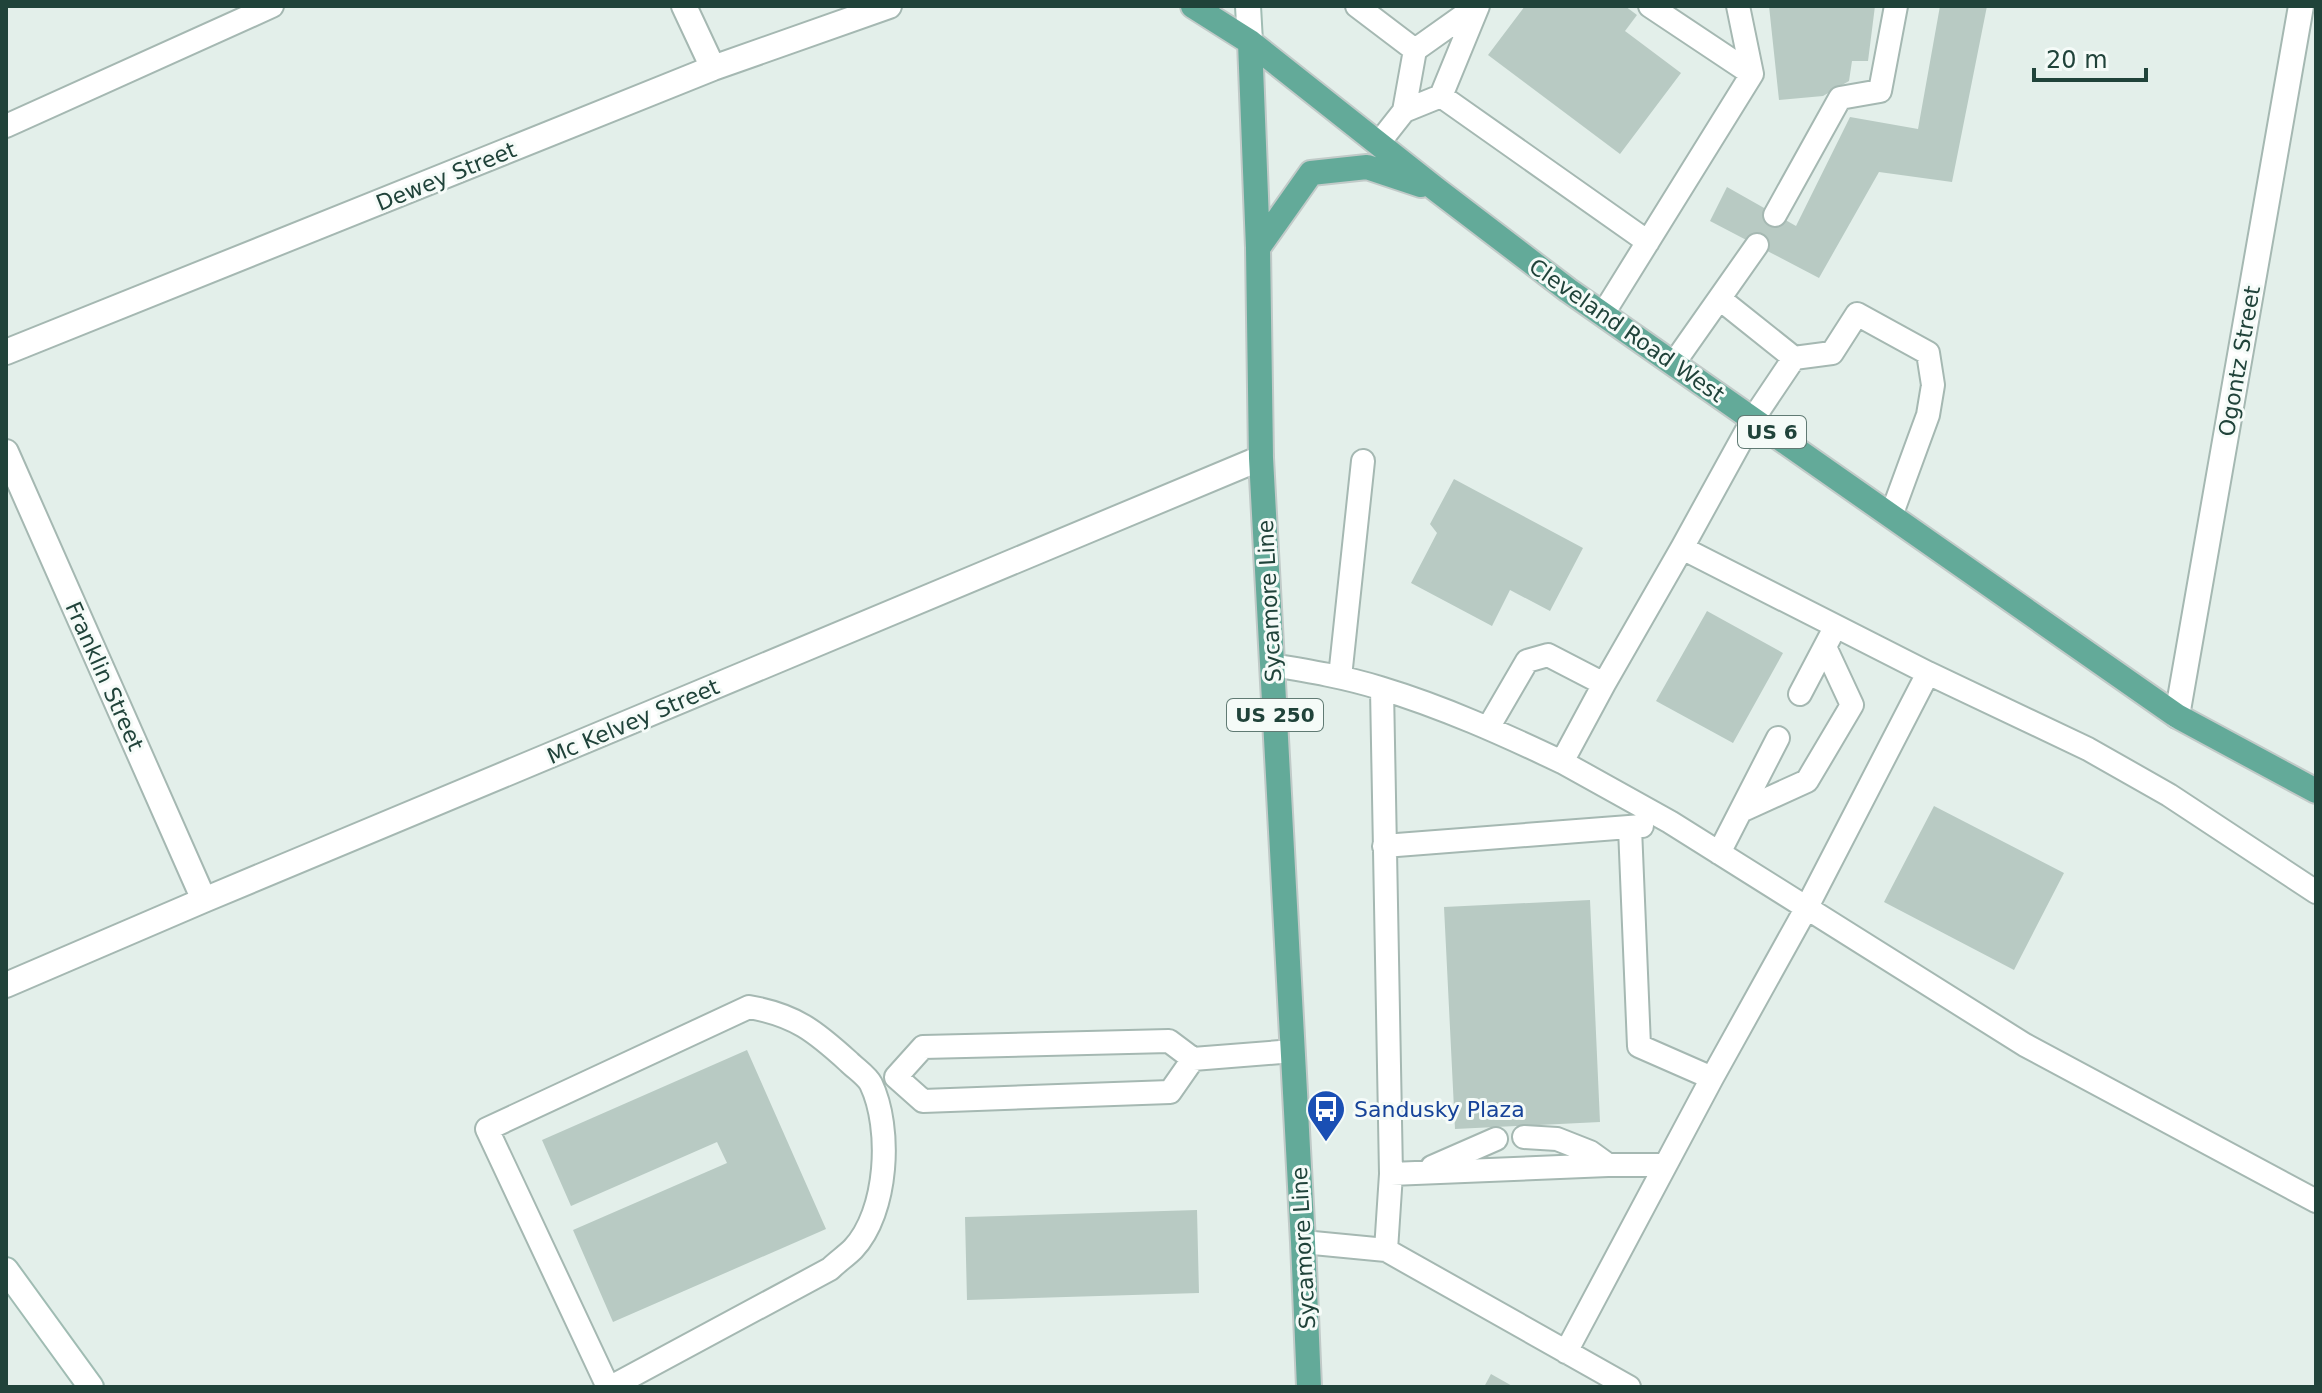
<svg xmlns="http://www.w3.org/2000/svg" width="2322" height="1393" viewBox="0 0 2322 1393" font-family="'DejaVu Sans',sans-serif">
<style>
.building{fill:#b8cac3}
.lines{fill:none;stroke-linecap:round;stroke-linejoin:round}
.lane-casing{stroke:#a5b8b2;stroke-width:26}
.street-casing{stroke:#a5b8b2;stroke-width:28}
.secondary-casing{stroke:#a0bcb3;stroke-width:28}
.primary-casing{stroke:#c1cac8;stroke-width:28}
.lane{stroke:#fff;stroke-width:22}
.street{stroke:#fff;stroke-width:24}
.secondary{stroke:#fff;stroke-width:24}
.primary{stroke:#63aa99;stroke-width:24}
.labels{text-anchor:middle;stroke-width:6;stroke-linejoin:round;paint-order:stroke}
.shield{fill:#f5fbf8;stroke:#607a73;stroke-width:2}
.shield-label{font-size:20px;font-weight:bold;fill:#20433a}
.street-label{font-size:22px;fill:#20433a;stroke:#f5fbf8}
.transit-label{font-size:22px;fill:#164399;stroke:#f5fbf8;text-anchor:start}
</style>
<rect width="100%" height="100%" fill="#e3efea"/>
<path class="building" d="M 1525,6 L 1625,6 L 1637,15 L 1625,31 L 1681,73 L 1620,154 L 1488,55 Z
M 1769,6 L 1875,6 L 1868,61 L 1852,61 L 1849,81 L 1823,96 L 1779,100 Z
M 1940,6 L 1987,6 L 1952,182 L 1879,172 L 1819,278 L 1710,221 L 1727,187 L 1796,226 L 1850,117 L 1918,129 Z
M 1454,479 L 1583,548 L 1550,611 L 1510,590 L 1492,626 L 1411,583 L 1437,533 L 1430,524 Z
M 1707,611 L 1783,653 L 1733,743 L 1656,701 Z
M 1934,806 L 2064,873 L 2014,970 L 1884,902 Z
M 1590,900 L 1600,1122 L 1455,1129 L 1444,907 Z
M 747,1050 L 826,1229 L 613,1322 L 573,1230 L 727,1163 L 717,1142 L 571,1206 L 542,1140 Z
M 1197,1210 L 1199,1293 L 967,1300 L 965,1217 Z
M 1491,1374 L 1514,1387 L 1484,1387 Z"/>
<g class="lines">
<defs>
<path id="lane" d="M 1357,6 L 1415,50 L 1404,111
M 1650,6 L 1752,74
M 1415,50 L 1477,6
M 1441,96 L 1648,242
M 6,126 L 272,6
M 1378,144 L 1404,111 L 1441,96 L 1478,6
M 1775,215 L 1840,98 L 1880,91 L 1896,6
M 1720,299 L 1794,358 L 1753,419 L 1682,548 L 1928,673 L 2088,749 L 2169,795 L 2316,892
M 1603,314 L 1752,74 L 1738,6
M 1794,358 L 1832,353 L 1857,314 L 1928,353 L 1933,385 L 1928,415 L 1891,516
M 1674,363 L 1757,245
M 1272,665 C 1309,671 1345,677 1380,688 C 1443,707 1503,734 1562,762 L 1604,684 L 1682,548
M 1340,677 L 1363,461
M 1382,689 L 1391,1174 L 1386,1250
M 1800,694 L 1830,637
M 1488,728 L 1527,661 L 1548,655 L 1604,684
M 1562,762 L 1670,822 L 2025,1045 L 2316,1201
M 1741,811 L 1807,781 L 1852,705 L 1825,647
M 1630,828 L 1639,1046 L 1712,1078
M 1384,846 L 1642,826
M 1719,853 L 1778,738
M 1193,1059 L 1170,1092 L 923,1101 L 896,1077 L 923,1047 L 1169,1041 L 1193,1059 L 1293,1051
M 1524,1137 L 1557,1139 L 1590,1152 L 1608,1165
M 1432,1167 L 1496,1139
M 1391,1174 L 1608,1165 L 1665,1165
M 1303,1242 L 1386,1250 L 1629,1387
M 1566,1352 L 1712,1078 L 1807,907 L 1928,673
M 608,1387 L 487,1129 L 749,1007 C 795,1015 815,1031 849,1062 C 856,1069 867,1076 871,1084 C 892,1128 888,1212 853,1249 C 846,1256 837,1262 830,1269 L 611,1387"/>
<path id="street" d="M 684,6 L 713,68
M 6,352 L 713,68 L 889,6
M 6,452 L 204,900
M 2177,716 L 2301,6
M 6,985 L 204,900 L 1261,458"/>
<path id="secondary" d="M 1248,6 L 1250,42
M 6,1270 L 91,1387"/>
<path id="primary" d="M 1193,6 L 1250,42 L 1437,190 L 1568,290 L 2177,716 L 2316,791
M 1250,42 L 1258,248 L 1261,458 L 1303,1242 L 1309,1387
M 1258,248 L 1311,173 L 1367,167 L 1421,185"/>
</defs>
<use href="#lane" class="lane-casing"/>
<use href="#street" class="street-casing"/>
<use href="#secondary" class="secondary-casing"/>
<use href="#primary" class="primary-casing"/>
<use href="#lane" class="lane"/>
<use href="#street" class="street"/>
<use href="#secondary" class="secondary"/>
<use href="#primary" class="primary"/>
</g>
<defs>
<symbol id="bus-pin" viewBox="-11 -11 22 30"><path d="M0 17L-7.5 6A9.5 9.5 0 1 1 7.5 6Z" fill="#1a4fb4" stroke="#f5fbf8"/><path d="M-5-6H5V4H4V6H2V4H-2V6H-4V4H-5ZM-3.5-4V0h7V-4ZM-3.5 1.2v1.5H-2V1.2ZM2 1.2v1.5H3.5V1.2Z" fill="#fff"/></symbol>
</defs>
<g fill-rule="evenodd">
<use href="#bus-pin" x="1304" y="1087" width="44" height="60"/>
</g>
<g class="labels">
<g class="shield">
<rect x="1738" y="416" width="68" height="32" rx="6"/>
<rect x="1227" y="699" width="96" height="32" rx="6"/>
</g>
<g class="shield-label">
<text x="1772" y="439">US 6</text>
<text x="1275" y="722">US 250</text>
</g>
<g class="street-label">
<text transform="translate(446 176) rotate(-22)" y="8">Dewey Street</text>
<text transform="translate(1627 330) rotate(35)" y="8">Cleveland Road West</text>
<text transform="translate(2239 361) rotate(-80)" y="8">Ogontz Street</text>
<text transform="translate(1269 601) rotate(-93)" y="8">Sycamore Line</text>
<text transform="translate(105 676) rotate(66)" y="8">Franklin Street</text>
<text transform="translate(633 721) rotate(-23)" y="8">Mc Kelvey Street</text>
<text transform="translate(1303 1248) rotate(-93)" y="8">Sycamore Line</text>
</g>
<g class="transit-label">
<text x="1354" y="1117">Sandusky Plaza</text>
</g>
</g>
<rect width="2322" height="1393" fill="none" stroke="#20433a" stroke-width="16"/>
<path d="M2034 68v12h112v-12" fill="none" stroke="#20433a" stroke-width="4"/>
<text x="2046" y="68" font-size="24" fill="#20433a" stroke="#f5fbf8" stroke-width="6" paint-order="stroke">20 m</text>
</svg>
